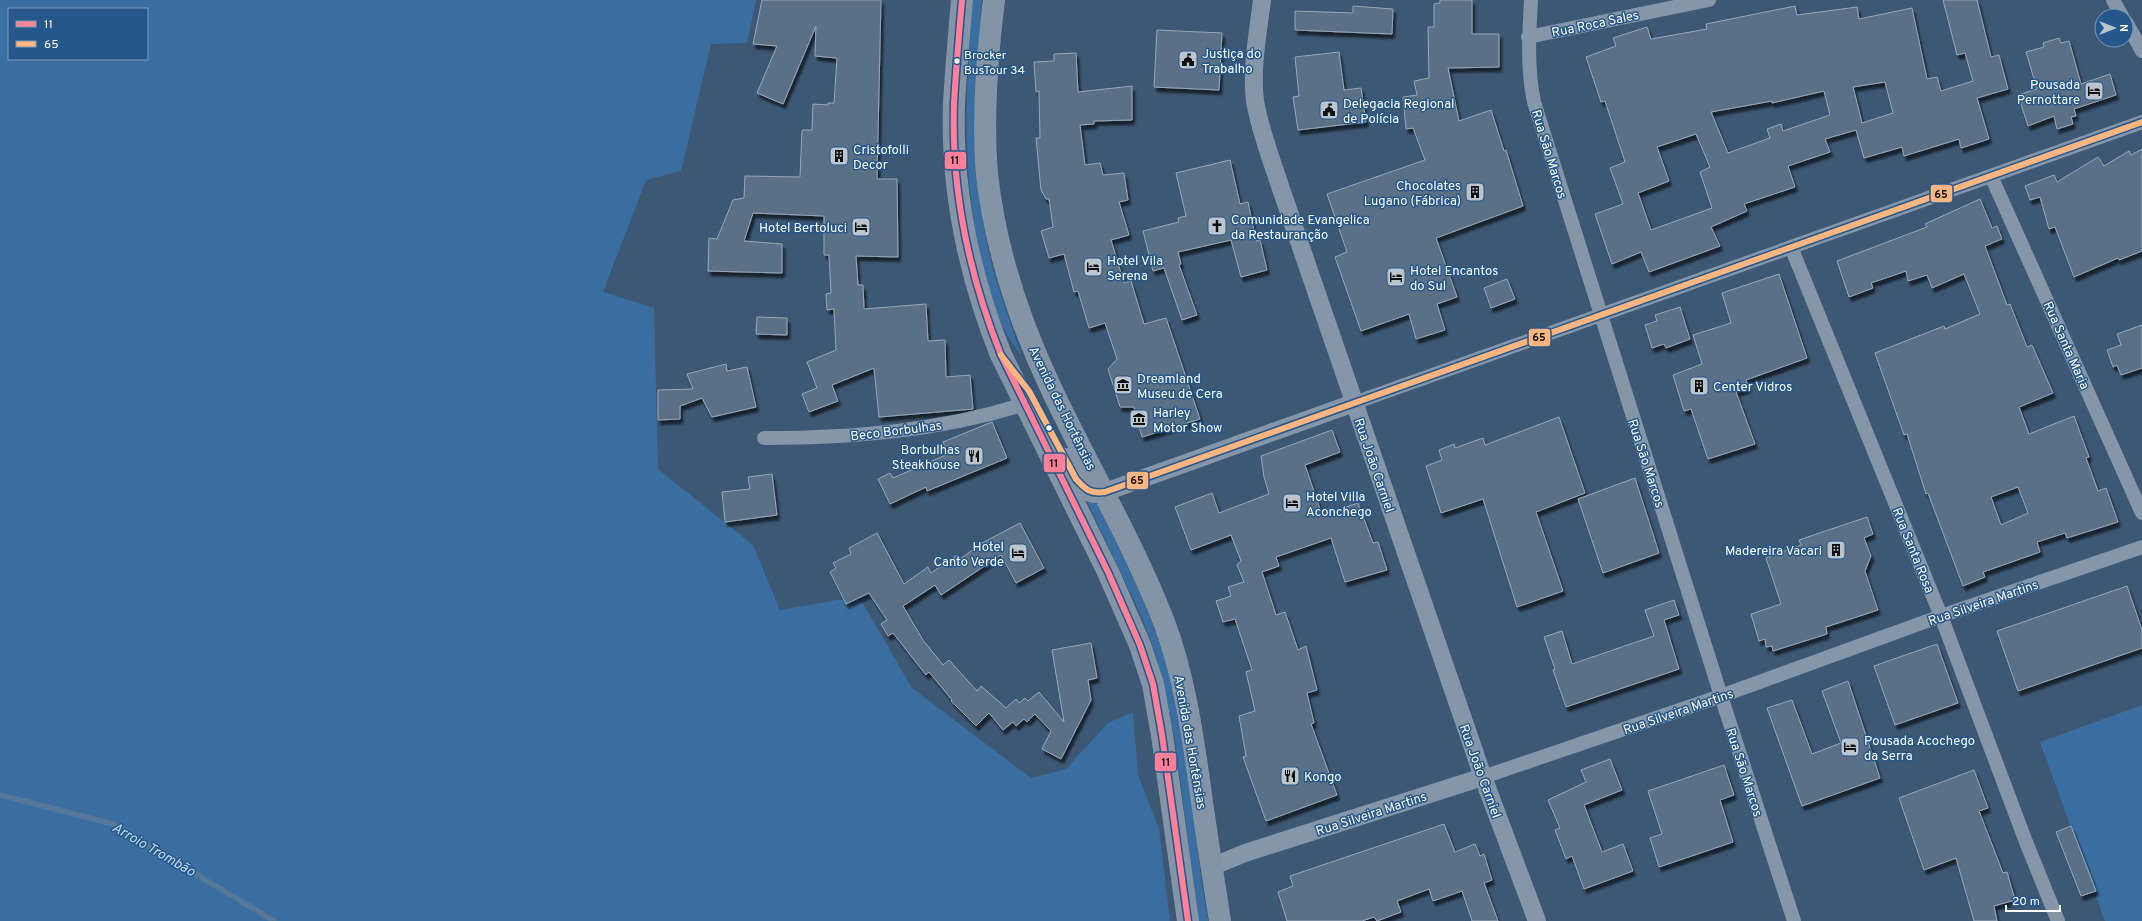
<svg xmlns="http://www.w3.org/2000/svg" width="2142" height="921" viewBox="0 0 2142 921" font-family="Overpass,sans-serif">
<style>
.green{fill:#3b6ea0;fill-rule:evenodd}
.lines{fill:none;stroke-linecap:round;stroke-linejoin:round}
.stream{stroke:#567798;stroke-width:5.5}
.building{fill:#5a7086;stroke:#98a7b7;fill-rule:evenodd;filter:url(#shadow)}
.minor{stroke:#8496a8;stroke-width:14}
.tertiary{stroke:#8496a8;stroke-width:18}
.primary{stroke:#8394a7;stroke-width:22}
.bus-1-casing{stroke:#26578b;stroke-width:9}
.bus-2-casing{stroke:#26578b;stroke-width:9}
.bus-1{stroke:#ff8098;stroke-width:6}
.bus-2{stroke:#ffb580;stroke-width:6}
.bus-dot{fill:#fff;stroke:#26578b;stroke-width:1.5}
.labels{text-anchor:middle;stroke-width:3;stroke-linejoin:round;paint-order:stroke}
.bus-label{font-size:12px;fill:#fff;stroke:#26578b;text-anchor:start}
.street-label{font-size:13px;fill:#fff;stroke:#26578b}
.poi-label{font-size:13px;fill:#fff;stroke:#26578b;text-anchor:start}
.water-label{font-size:14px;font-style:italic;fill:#c0d9f1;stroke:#26578b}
.line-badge{stroke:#26578b;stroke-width:1.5}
.pale-badge-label{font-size:11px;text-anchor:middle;font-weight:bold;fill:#111}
</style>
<defs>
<filter id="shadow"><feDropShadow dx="2.5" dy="4.5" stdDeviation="1" flood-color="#0009"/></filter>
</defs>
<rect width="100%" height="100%" fill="#3d5874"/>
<path class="green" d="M 0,0 L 756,0 L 747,43 L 711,44 L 681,171 L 646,180 L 603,292 L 654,308 L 658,469 L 753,545 L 780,610 L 837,600 L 861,600 L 912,688 L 1031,778 L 1066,769 L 1108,723 L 1133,712 L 1138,775 L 1159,829 L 1170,921 L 0,921 ZM 9,9 L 147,9 L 147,59 L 9,59 Z
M 973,0 L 982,0 C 975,83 970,161 987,244 C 995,283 1010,320 1022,357 C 1016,348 1009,339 1004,329 C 994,310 989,286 983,266 C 961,177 965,90 973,0 Z
M 1084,495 L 1098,505 C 1124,559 1152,614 1169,672 C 1192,753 1193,839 1208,921 L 1199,921 L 1175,741 L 1161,673 L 1151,641 L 1140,613 Z
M 2142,705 L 2142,921 L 2105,921 L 2040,742 Z"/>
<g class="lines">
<path class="stream" d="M 0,795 L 113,824 L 274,921"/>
</g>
<path class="building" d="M 762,0 L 881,0 L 877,179 L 897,179 L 898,257 L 856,256 L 858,285 L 863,285 L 864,309 L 926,304 L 928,341 L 945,340 L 946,377 L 970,375 L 973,409 L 879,417 L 874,368 L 832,385 L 838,401 L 809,412 L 802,394 L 817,388 L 807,362 L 836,350 L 834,309 L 827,310 L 826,294 L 831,293 L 829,255 L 824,255 L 824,216 L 753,213 L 744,241 L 782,244 L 782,273 L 708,271 L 709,238 L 717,239 L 733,200 L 744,198 L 745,176 L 800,177 L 802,130 L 812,130 L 813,104 L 828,105 L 828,103 L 834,103 L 837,58 L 815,56 L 816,26 L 783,104 L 757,93 L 777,46 L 753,44 Z
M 1440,0 L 1472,0 L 1472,34 L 1499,34 L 1499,67 L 1448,68 L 1459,121 L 1491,110 L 1504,151 L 1506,150 L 1523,206 L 1436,238 L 1457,297 L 1437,304 L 1445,330 L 1416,339 L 1409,314 L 1361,331 L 1335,257 L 1347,252 L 1327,194 L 1425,160 L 1413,128 L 1406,129 L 1403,97 L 1417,95 L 1414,81 L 1429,78 L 1428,27 L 1434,27 L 1434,4 L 1440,3 Z
M 1943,0 L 1977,0 L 1991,57 L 1999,55 L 2008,89 L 1977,98 L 1989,139 L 1961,148 L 1959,139 L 1904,156 L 1902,147 L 1864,158 L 1856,130 L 1825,139 L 1830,152 L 1788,166 L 1795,187 L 1744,204 L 1747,211 L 1711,227 L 1720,246 L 1649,272 L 1641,252 L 1612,264 L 1595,214 L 1623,204 L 1610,168 L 1625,162 L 1605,101 L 1601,102 L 1586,57 L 1616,46 L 1613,38 L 1647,27 L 1651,39 L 1707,29 L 1706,24 L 1795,6 L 1797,15 L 1857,7 L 1859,19 L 1912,8 L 1927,79 L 1937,77 L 1941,91 L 1973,81 L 1965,53 L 1957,55 ZM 1885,82 L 1893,113 L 1862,123 L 1853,87 ZM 1824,91 L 1830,115 L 1783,131 L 1781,124 L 1767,129 L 1770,138 L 1728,153 L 1711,112 L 1772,101 L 1772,103 ZM 1696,134 L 1710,167 L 1700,172 L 1712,208 L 1651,230 L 1638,193 L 1669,181 L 1657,147 Z
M 1353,6 L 1393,9 L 1392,34 L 1295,30 L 1295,11 L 1353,13 Z
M 1157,30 L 1222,33 L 1219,90 L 1154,87 Z
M 2059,38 L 2061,43 L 2069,41 L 2081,84 L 2110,74 L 2116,95 L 2074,109 L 2076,116 L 2071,117 L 2073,124 L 2057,129 L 2054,116 L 2028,126 L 2018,95 L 2037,89 L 2026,52 L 2044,47 L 2043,43 Z
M 1339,52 L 1344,90 L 1361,88 L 1366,122 L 1298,130 L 1293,97 L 1299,96 L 1295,57 Z
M 1076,53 L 1078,92 L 1132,86 L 1132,120 L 1094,121 L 1094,124 L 1080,125 L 1085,165 L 1100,163 L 1103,175 L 1124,173 L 1128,200 L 1119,202 L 1129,235 L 1111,240 L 1124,283 L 1131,281 L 1144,324 L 1166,318 L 1200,419 L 1142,437 L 1134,407 L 1120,407 L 1108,369 L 1117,359 L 1105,323 L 1089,328 L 1078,291 L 1074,292 L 1064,254 L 1049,258 L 1041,231 L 1053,227 L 1049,199 L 1046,199 L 1041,190 L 1036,138 L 1040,138 L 1039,91 L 1036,92 L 1034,62 L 1054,61 L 1054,54 Z
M 2142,149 L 2142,251 L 2119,260 L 2118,258 L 2074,277 L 2055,227 L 2049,229 L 2040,197 L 2030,200 L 2025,186 L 2054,175 L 2057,182 L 2098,157 L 2104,166 L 2129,151 L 2131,155 Z
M 1230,160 L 1240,204 L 1248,202 L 1256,241 L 1260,240 L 1267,270 L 1241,277 L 1231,240 L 1178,252 L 1181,264 L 1179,265 L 1197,315 L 1182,320 L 1164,268 L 1153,271 L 1143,231 L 1179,222 L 1178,218 L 1186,216 L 1176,173 Z
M 1980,199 L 1992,228 L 1997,226 L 2002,239 L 1985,246 L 2007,305 L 2010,304 L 2027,347 L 2032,345 L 2053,393 L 2019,407 L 2029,434 L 2074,416 L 2089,457 L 2086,458 L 2098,491 L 2106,488 L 2118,522 L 2067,538 L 2065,533 L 2037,542 L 2040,552 L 1983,572 L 1985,577 L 1963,586 L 1928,493 L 1926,494 L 1907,434 L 1904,435 L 1875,353 L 1944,326 L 1945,329 L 1980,314 L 1964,274 L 1932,288 L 1927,275 L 1908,281 L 1906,271 L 1871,283 L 1873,288 L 1849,297 L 1837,261 L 1927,227 L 1925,224 ZM 2018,487 L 2028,513 L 2001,525 L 1991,497 Z
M 1779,274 L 1807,358 L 1746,380 L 1749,388 L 1736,392 L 1755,444 L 1708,459 L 1691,409 L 1684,411 L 1673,375 L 1702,364 L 1693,335 L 1731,323 L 1722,293 Z
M 1507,279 L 1515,299 L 1491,308 L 1484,288 Z
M 1680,307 L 1690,339 L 1666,348 L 1664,344 L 1652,348 L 1645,325 L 1657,321 L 1655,315 Z
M 757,317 L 787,318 L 787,335 L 756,334 Z
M 2142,325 L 2142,368 L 2121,375 L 2117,365 L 2113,367 L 2107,350 L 2121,345 L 2117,334 Z
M 726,364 L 727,371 L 747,367 L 756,407 L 712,417 L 702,398 L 680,406 L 680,419 L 658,420 L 658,390 L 693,389 L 687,374 Z
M 1559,417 L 1585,493 L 1536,512 L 1563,591 L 1517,607 L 1483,499 L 1441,513 L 1426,466 L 1442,460 L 1439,450 L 1454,444 L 1455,448 L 1483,438 L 1485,445 Z
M 992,422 L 1007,458 L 927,491 L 926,487 L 890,504 L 878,479 L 890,473 L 893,478 L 948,454 L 943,442 Z
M 1332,430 L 1340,452 L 1305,465 L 1322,515 L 1358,503 L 1373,543 L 1378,542 L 1387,570 L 1345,582 L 1331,538 L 1276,557 L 1279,566 L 1262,572 L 1276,615 L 1285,612 L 1298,650 L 1306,646 L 1317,690 L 1307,693 L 1314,723 L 1311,724 L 1337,795 L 1266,821 L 1243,757 L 1246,756 L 1239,716 L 1255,711 L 1246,672 L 1252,670 L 1235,619 L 1223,622 L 1216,601 L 1231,596 L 1228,587 L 1244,582 L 1237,565 L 1241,561 L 1231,535 L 1191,550 L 1175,507 L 1212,493 L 1219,513 L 1269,494 L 1264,477 L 1261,456 Z
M 772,474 L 777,515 L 725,522 L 722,492 L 750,489 L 748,477 Z
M 1635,478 L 1659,553 L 1603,573 L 1578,499 Z
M 1867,517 L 1873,534 L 1864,538 L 1871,556 L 1865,571 L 1878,610 L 1826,627 L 1827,634 L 1773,651 L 1772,646 L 1766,647 L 1765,639 L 1759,641 L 1751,614 L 1781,604 L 1766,558 L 1801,545 L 1799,540 Z
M 1020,523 L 1044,568 L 1016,583 L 1001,555 L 941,595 L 935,585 L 903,606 L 923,640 L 943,665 L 949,660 L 977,691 L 981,686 L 1006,708 L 1016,699 L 1019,703 L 1025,698 L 1028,701 L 1039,692 L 1064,722 L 1052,650 L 1091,643 L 1097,678 L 1088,680 L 1091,700 L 1061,759 L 1042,749 L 1051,731 L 1035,714 L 1027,722 L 1024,719 L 1016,726 L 1013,722 L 1003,730 L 989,713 L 976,726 L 951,701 L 952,700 L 929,672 L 926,675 L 893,633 L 888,636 L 881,624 L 887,620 L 869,593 L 846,604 L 830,572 L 836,568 L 833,563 L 851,554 L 849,548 L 877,533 L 904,584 L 928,567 L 931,573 L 957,555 L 960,559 L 984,542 Z
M 2127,586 L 2142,630 L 2142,648 L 2018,691 L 1997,631 Z
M 1674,600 L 1679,615 L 1664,620 L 1679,669 L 1566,707 L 1553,670 L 1555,669 L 1544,637 L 1562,631 L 1572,664 L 1654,636 L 1645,610 Z
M 1937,644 L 1958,703 L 1895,725 L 1874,666 Z
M 1848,681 L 1880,778 L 1802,806 L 1767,708 L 1792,700 L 1812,754 L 1841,743 L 1822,691 Z
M 1610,759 L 1622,790 L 1584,805 L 1602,852 L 1623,844 L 1633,871 L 1584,889 L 1572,856 L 1566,859 L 1555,830 L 1560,828 L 1548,800 L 1586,782 L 1581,770 Z
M 1724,765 L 1734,795 L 1720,800 L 1733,842 L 1659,867 L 1650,838 L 1662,834 L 1648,791 Z
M 1974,770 L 1988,808 L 1979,811 L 2003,873 L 2007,872 L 2015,900 L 1994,906 L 1997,921 L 1974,921 L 1956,858 L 1924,870 L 1899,798 Z
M 1444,824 L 1455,852 L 1475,844 L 1480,856 L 1484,854 L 1492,880 L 1484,883 L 1498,921 L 1472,921 L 1462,891 L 1433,901 L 1429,889 L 1397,901 L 1401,912 L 1377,921 L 1374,917 L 1362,921 L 1287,921 L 1278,892 L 1293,886 L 1290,876 Z
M 2071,826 L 2096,891 L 2081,896 L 2056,832 Z"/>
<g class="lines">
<path class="minor" d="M 1531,0 C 1529,35 1527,68 1534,102 L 1721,696 L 1794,921
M 2113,0 L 2122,16
M 2126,22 L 2142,51
M 1528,37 L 1709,0
M 1991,176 L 2142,513
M 1791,247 L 1941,616 L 2026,842 L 2058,921
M 1354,403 L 2142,122
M 764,438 C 852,438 940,431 1025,404
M 1483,777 L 1721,696 L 1941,616 L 2142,547"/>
<path class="tertiary" d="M 1262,0 C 1258,33 1251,68 1255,101 C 1260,131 1272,161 1281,189 L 1483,777 L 1537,921
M 1105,492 L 1354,403
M 1211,867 L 1245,853 L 1483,777"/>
<path class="primary" d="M 962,0 C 959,34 956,69 954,103 C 951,190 969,275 1001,355 L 1108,572 L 1140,645 L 1153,684 L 1162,735 L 1188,921
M 994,0 C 987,57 982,116 987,174 C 995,247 1019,320 1050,386 C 1087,465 1132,540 1164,622 C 1184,675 1192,731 1200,787 C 1206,832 1213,876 1220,921
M 1066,459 C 1076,479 1080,495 1105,492"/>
<defs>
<path id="bus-1" d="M 962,0 C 959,34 956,69 954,103 C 951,190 969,275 1001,355 L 1108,572 L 1140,645 L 1153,684 L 1162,735 L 1188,921"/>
<path id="bus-2" d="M 1001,355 L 1029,391 L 1076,479 C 1086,490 1090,494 1105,492 L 2142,122"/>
</defs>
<use href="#bus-1" class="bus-1-casing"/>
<use href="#bus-2" class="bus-2-casing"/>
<use href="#bus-1" class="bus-1"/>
<use href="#bus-2" class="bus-2"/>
</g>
<defs>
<symbol id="civic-square" viewBox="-11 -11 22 22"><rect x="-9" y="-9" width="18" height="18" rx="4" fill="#bbc5ce" stroke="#26578b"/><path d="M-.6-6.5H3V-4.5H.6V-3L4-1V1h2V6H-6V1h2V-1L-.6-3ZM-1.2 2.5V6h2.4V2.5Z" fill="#111"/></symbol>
<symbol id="hotel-square" viewBox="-11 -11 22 22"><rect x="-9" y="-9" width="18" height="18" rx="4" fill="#bbc5ce" stroke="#26578b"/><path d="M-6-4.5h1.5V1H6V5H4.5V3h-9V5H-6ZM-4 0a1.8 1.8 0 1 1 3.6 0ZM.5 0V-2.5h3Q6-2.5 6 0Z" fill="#111"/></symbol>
<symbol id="building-square" viewBox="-11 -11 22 22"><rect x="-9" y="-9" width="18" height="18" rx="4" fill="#bbc5ce" stroke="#26578b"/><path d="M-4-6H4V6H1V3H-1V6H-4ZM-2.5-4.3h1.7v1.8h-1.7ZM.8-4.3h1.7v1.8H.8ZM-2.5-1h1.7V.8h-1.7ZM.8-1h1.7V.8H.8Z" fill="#111"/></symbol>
<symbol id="church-square" viewBox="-11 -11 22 22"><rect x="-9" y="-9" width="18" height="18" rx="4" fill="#bbc5ce" stroke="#26578b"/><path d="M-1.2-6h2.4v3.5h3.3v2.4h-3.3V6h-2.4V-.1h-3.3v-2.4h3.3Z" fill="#111"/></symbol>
<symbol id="museum-square" viewBox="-11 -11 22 22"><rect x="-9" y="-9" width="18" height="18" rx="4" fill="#bbc5ce" stroke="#26578b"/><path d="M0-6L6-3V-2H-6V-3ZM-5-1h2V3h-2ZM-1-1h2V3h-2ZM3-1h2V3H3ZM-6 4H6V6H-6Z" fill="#111"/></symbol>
<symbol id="restaurant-square" viewBox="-11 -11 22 22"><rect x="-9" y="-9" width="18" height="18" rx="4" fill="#bbc5ce" stroke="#26578b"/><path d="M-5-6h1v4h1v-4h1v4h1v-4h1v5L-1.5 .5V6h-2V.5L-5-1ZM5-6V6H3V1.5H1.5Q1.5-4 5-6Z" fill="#111"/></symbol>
</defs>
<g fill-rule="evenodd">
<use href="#civic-square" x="1177" y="49" width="22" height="22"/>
<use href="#hotel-square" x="2083" y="80" width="22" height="22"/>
<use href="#civic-square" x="1318" y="99" width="22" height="22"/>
<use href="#building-square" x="828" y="145" width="22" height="22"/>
<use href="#building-square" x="1464" y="181" width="22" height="22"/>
<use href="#church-square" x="1206" y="215" width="22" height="22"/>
<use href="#hotel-square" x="850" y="216" width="22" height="22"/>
<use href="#hotel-square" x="1082" y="256" width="22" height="22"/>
<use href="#hotel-square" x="1385" y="266" width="22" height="22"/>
<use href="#museum-square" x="1112" y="374" width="22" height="22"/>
<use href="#building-square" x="1688" y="375" width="22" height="22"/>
<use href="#museum-square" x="1128" y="408" width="22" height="22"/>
<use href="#restaurant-square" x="963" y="445" width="22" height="22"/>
<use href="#hotel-square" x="1281" y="492" width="22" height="22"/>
<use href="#building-square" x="1825" y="539" width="22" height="22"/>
<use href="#hotel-square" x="1007" y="542" width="22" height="22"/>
<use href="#hotel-square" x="1839" y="736" width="22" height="22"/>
<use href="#restaurant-square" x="1279" y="765" width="22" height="22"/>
</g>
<g class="bus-dot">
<circle cx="957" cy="61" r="3.5"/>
<circle cx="1049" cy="428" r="3.5"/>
</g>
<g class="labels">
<g class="bus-label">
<text x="964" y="59">Brocker<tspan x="964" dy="15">BusTour 34</tspan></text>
</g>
<g class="street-label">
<text transform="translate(1595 23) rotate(-12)" y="5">Rua Roca Sales</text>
<text transform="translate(1550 154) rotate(73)" y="5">Rua São Marcos</text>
<text transform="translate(2067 345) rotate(66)" y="5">Rua Santa Maria</text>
<text transform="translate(1063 408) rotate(64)" y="5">Avenida das Hortênsias</text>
<text transform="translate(896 430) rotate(-7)" y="5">Beco Borbulhas</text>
<text transform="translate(1647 463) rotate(72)" y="5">Rua São Marcos</text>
<text transform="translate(1375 465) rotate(71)" y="5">Rua João Carniel</text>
<text transform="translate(1914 550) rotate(68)" y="5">Rua Santa Rosa</text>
<text transform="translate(1983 602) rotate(-19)" y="5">Rua Silveira Martins</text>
<text transform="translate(1678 711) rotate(-19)" y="5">Rua Silveira Martins</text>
<text transform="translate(1191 742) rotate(80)" y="5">Avenida das Hortênsias</text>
<text transform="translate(1481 771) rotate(70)" y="5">Rua João Carniel</text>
<text transform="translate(1745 772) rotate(72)" y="5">Rua São Marcos</text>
<text transform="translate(1371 813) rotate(-18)" y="5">Rua Silveira Martins</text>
</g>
<g class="poi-label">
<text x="1202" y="58">Justiça do<tspan x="1202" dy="15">Trabalho</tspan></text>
<text x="2080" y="89" text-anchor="end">Pousada<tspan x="2080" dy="15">Pernottare</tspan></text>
<text x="1343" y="108">Delegacia Regional<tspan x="1343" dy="15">de Polícia</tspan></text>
<text x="853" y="154">Cristofolli<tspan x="853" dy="15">Decor</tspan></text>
<text x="1461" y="190" text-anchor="end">Chocolates<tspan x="1461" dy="15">Lugano (Fábrica)</tspan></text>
<text x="1231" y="224">Comunidade Evangelica<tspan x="1231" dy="15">da Restauranção</tspan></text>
<text x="847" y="232" text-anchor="end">Hotel Bertoluci</text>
<text x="1107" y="265">Hotel Vila<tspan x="1107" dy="15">Serena</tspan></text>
<text x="1410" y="275">Hotel Encantos<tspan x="1410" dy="15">do Sul</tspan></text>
<text x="1137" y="383">Dreamland<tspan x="1137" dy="15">Museu de Cera</tspan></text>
<text x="1713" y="391">Center Vidros</text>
<text x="1153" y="417">Harley<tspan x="1153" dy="15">Motor Show</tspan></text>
<text x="960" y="454" text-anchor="end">Borbulhas<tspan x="960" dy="15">Steakhouse</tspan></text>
<text x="1306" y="501">Hotel Villa<tspan x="1306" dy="15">Aconchego</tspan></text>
<text x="1004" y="551" text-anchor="end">Hotel<tspan x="1004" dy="15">Canto Verde</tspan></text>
<text x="1822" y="555" text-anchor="end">Madereira Vacari</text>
<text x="1864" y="745">Pousada Acochego<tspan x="1864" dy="15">da Serra</tspan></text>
<text x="1304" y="781">Kongo</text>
</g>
<g class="water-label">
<text transform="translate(154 849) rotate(30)" y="5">Arroio Trombão</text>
</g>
</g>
<g class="line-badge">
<rect x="944" y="151" width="23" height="19" rx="4" fill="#ff8098"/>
<rect x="1930" y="184" width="23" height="19" rx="4" fill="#ffb580"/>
<rect x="1528" y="328" width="23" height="19" rx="4" fill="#ffb580"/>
<rect x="1043" y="453" width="23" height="20" rx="4" fill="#ff8098"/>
<rect x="1126" y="471" width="23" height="19" rx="4" fill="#ffb580"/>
<rect x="1154" y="752" width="23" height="20" rx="4" fill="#ff8098"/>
</g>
<g class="pale-badge-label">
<text x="955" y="164">11</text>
<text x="1941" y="198">65</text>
<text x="1539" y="341">65</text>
<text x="1054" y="467">11</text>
<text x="1137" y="484">65</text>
<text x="1166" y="766">11</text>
</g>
<rect x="8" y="8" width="140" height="52" fill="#26578b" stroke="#7d9ab9"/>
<rect x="16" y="21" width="20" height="6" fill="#ff8098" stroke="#7d9ab9"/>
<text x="44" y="28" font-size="12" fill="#ffffff">11</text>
<rect x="16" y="41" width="20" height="6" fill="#ffb580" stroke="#7d9ab9"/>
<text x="44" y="48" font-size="12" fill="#ffffff">65</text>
<g transform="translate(2114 28) rotate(90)"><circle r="19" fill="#26578b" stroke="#7d9ab9"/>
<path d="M0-3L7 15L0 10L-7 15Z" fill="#bbc5ce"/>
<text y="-6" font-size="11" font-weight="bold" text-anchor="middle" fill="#ffffff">N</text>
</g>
<path d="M2006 905v6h54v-6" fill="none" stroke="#ffffff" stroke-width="2"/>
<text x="2012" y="905" font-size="12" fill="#ffffff" stroke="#26578b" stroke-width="3" paint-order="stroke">20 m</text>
</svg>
